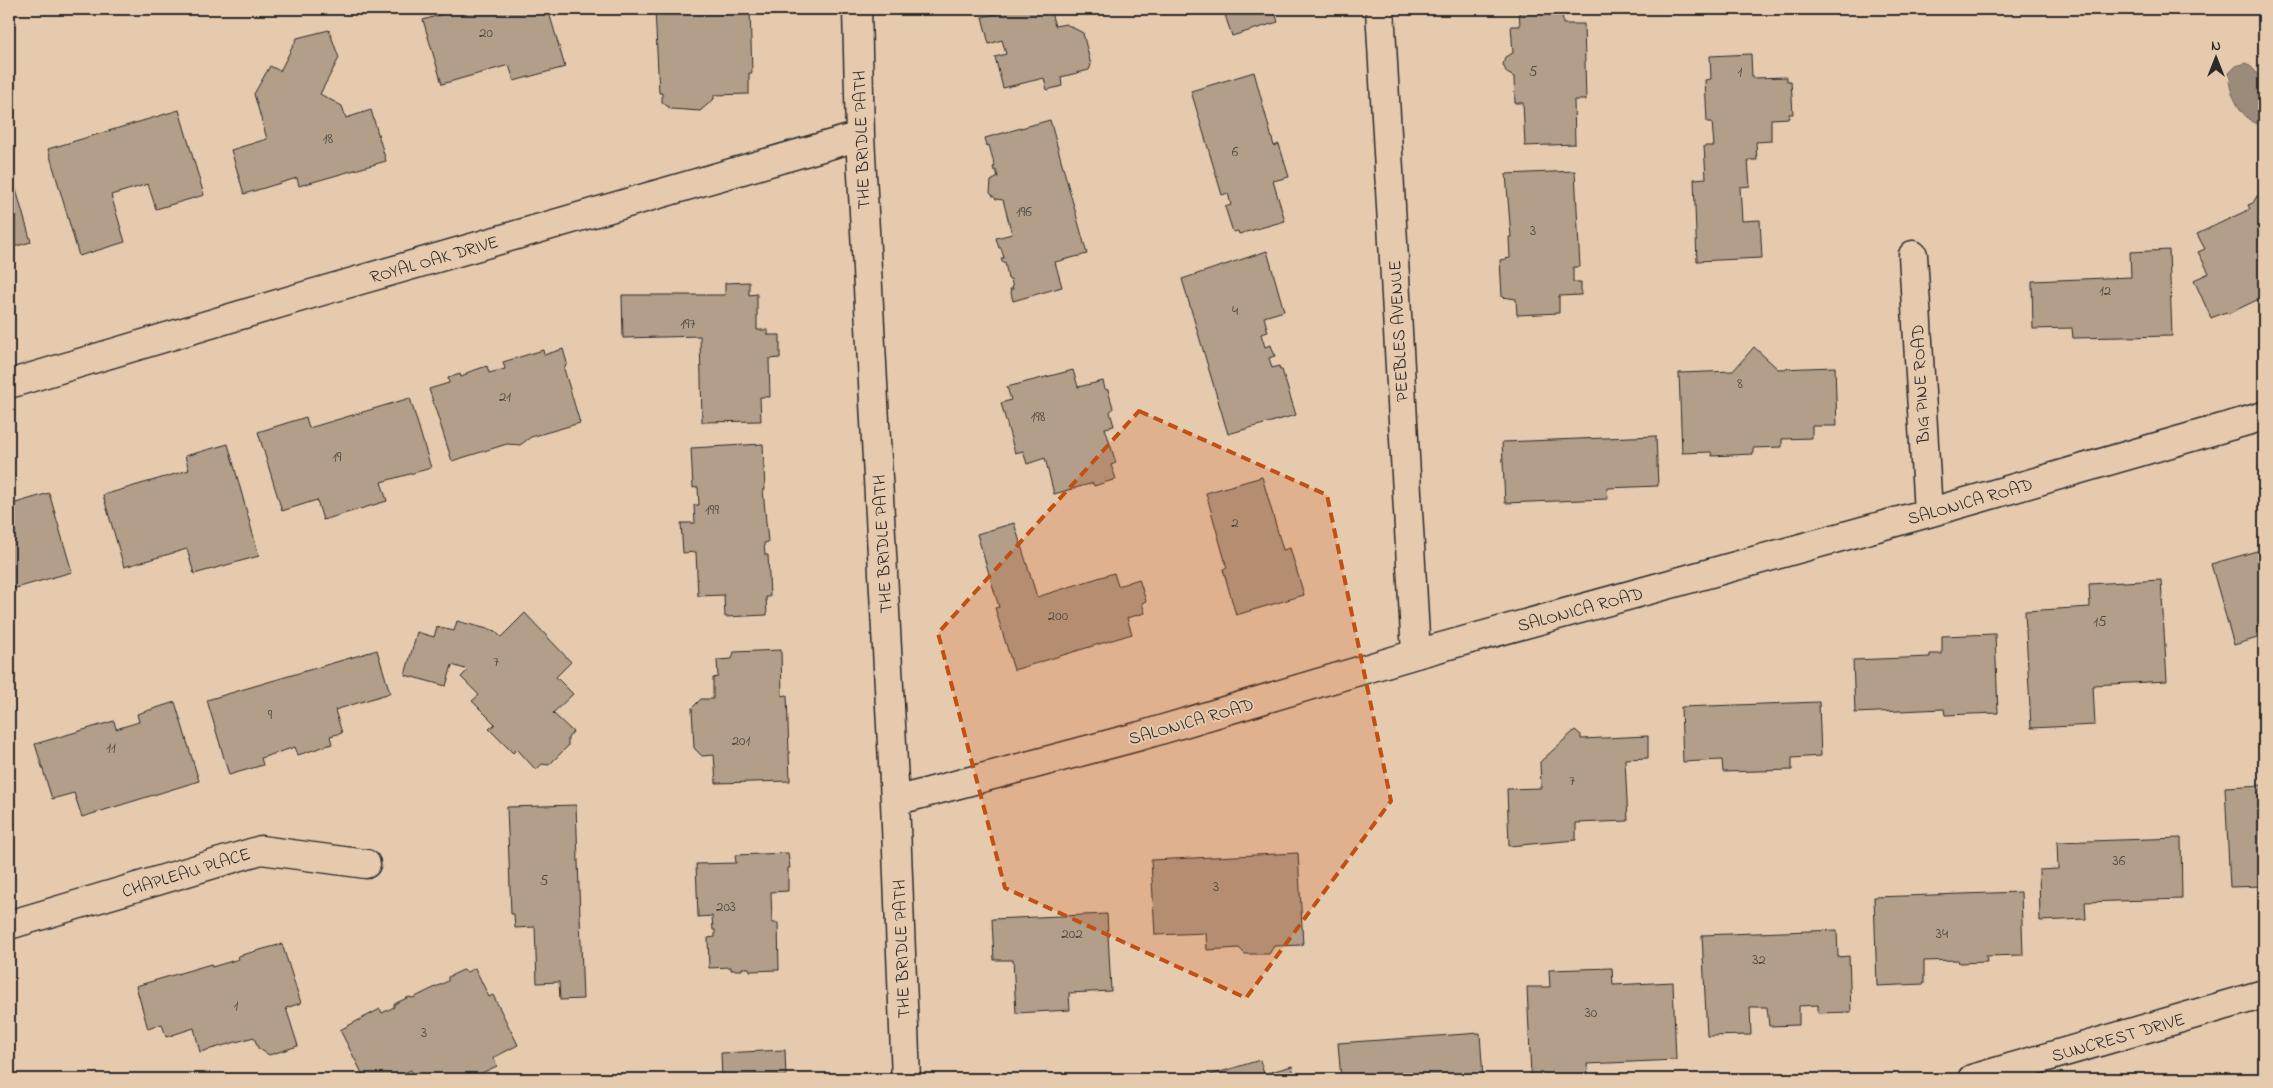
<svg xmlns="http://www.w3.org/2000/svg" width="2273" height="1088" viewBox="0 0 2273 1088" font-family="'Indie Flower',sans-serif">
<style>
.water{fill:#9c8b7a;stroke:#6f655a}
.building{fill:#b29e89;stroke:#2b2b2b}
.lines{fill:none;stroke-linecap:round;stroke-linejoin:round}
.minor-casing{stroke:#2b2b2b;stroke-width:31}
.minor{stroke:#e6caad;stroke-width:28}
.marked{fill:#c25012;fill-opacity:0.2;stroke:#c25012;stroke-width:4;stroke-dasharray:10 6;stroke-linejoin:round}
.labels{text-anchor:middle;stroke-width:4;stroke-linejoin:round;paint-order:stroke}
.number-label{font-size:15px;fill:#4d4842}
.street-label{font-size:18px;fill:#2b2b2b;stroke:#e6caad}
</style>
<rect width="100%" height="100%" fill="#e6caad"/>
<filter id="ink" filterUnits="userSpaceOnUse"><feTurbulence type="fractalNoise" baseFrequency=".02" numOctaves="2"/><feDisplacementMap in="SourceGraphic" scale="10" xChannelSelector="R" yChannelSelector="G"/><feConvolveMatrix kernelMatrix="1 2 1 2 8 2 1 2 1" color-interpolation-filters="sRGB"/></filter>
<g filter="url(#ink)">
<path class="water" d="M 2246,63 C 2268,77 2264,102 2264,125 C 2243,125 2227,91 2229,73 L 2236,66 Z"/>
<path class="building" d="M 460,9 L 548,9 L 565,67 L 514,81 L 509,65 L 442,84 L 423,20 Z
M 655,9 L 750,9 L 752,73 L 749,73 L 749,94 L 714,95 L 714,99 L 700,111 L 671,109 L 662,102 L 662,93 L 659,93 Z
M 994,9 L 1050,9 L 1055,26 L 1066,24 L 1083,33 L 1091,65 L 1089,70 L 1061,77 L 1062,86 L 1047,90 L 1044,78 L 1003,88 L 995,57 L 1006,54 L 1002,40 L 989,44 L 982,17 L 996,14 Z
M 1223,9 L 1274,9 L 1278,22 L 1232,36 Z
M 1519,9 L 1562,9 L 1563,24 L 1584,24 L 1586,100 L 1574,100 L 1575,144 L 1525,146 L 1523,103 L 1515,103 L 1514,77 L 1507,73 L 1503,65 L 1505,57 L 1513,53 L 1511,26 L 1520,26 Z
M 329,30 L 339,58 L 320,94 L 342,106 L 346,118 L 371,110 L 386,161 L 299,186 L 297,178 L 244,194 L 231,150 L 267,139 L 254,94 L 270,66 L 280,71 L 297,38 Z
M 1751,54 L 1752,78 L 1787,77 L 1787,81 L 1791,81 L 1793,114 L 1789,114 L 1789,118 L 1771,119 L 1771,141 L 1756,142 L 1757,160 L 1748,160 L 1750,186 L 1740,187 L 1742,221 L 1760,220 L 1762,258 L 1697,261 L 1694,179 L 1706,178 L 1704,146 L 1714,146 L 1712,122 L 1707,122 L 1705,80 L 1711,79 L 1710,56 Z
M 1254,72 L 1274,146 L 1279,144 L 1289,177 L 1273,181 L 1285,221 L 1239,234 L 1238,231 L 1233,232 L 1225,207 L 1231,205 L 1228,193 L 1222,195 L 1191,91 Z
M 179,110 L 204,195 L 156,209 L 148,184 L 111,195 L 125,242 L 79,256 L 48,149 Z
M 1050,120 L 1087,254 L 1055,262 L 1062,287 L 1013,301 L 1010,289 L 1013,289 L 1011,279 L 1008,279 L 1005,262 L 1003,263 L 1001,258 L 1004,258 L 1001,248 L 999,248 L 996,238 L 1012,234 L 1003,200 L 996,199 L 990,193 L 991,181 L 998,177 L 996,170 L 994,171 L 993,167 L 995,167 L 989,145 L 987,146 L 985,138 Z
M 1575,171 L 1580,267 L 1573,267 L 1573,282 L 1581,282 L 1581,295 L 1559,296 L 1559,313 L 1517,315 L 1516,299 L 1502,297 L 1500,260 L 1510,258 L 1509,237 L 1511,237 L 1506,174 Z
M 11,172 L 31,242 L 9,248 L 9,173 Z
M 2264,192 L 2264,304 L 2261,298 L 2228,314 L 2226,312 L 2211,318 L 2194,280 L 2209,273 L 2198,252 L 2205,249 L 2197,234 L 2250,209 L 2248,205 L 2253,203 L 2257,196 Z
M 2169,250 L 2172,336 L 2073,338 L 2072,328 L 2033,329 L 2032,281 L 2131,277 L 2130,252 Z
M 1267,251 L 1284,311 L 1264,317 L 1268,332 L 1261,334 L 1265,347 L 1271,345 L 1275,356 L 1269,358 L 1272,368 L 1279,366 L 1280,370 L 1282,370 L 1296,415 L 1228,434 L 1182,279 Z
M 749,282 L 749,295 L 757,294 L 757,330 L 768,330 L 768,335 L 780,335 L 780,358 L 769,359 L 770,397 L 760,397 L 761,421 L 702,422 L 700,336 L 623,338 L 622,295 L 725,295 L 725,283 Z
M 1754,347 L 1778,369 L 1835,367 L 1837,426 L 1812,426 L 1812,438 L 1782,439 L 1782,447 L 1753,448 L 1753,454 L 1712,456 L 1711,452 L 1682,453 L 1679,373 L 1733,371 Z
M 563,349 L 567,363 L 564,369 L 580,423 L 531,437 L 520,445 L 507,444 L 452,461 L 429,389 L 449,383 L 448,378 L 460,374 L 461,377 L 466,375 L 466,373 L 487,366 L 489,373 L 505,369 L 503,362 L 543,350 L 544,355 Z
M 1073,370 L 1078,387 L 1103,381 L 1105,389 L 1108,390 L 1113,408 L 1110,412 L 1114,426 L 1105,428 L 1116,463 L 1111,465 L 1116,479 L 1094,486 L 1093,483 L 1054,494 L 1045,458 L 1027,464 L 1023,451 L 1015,453 L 1001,403 L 1011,400 L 1007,387 Z
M 410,398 L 431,468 L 381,482 L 387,501 L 323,520 L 317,500 L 282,511 L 258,432 L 306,417 L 309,428 Z
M 1656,436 L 1658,486 L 1607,488 L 1608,499 L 1505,503 L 1502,442 Z
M 228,444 L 259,556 L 194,574 L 187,549 L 124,567 L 103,495 L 189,470 L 185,456 Z
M 763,444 L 765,490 L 763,490 L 768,542 L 764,543 L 765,555 L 768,555 L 770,597 L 766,597 L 767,615 L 725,617 L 724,595 L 698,596 L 696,552 L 683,553 L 681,523 L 695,523 L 694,505 L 699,505 L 698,487 L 693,488 L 691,448 Z
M 1262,477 L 1283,550 L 1290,548 L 1304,595 L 1236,615 L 1223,569 L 1227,568 L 1206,493 Z
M 49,493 L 72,572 L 9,590 L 9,505 Z
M 1014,523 L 1037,597 L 1114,573 L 1118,586 L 1139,579 L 1146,601 L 1142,603 L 1145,613 L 1127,618 L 1132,634 L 1014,670 L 995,608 L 999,607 L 977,534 Z
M 2264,549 L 2264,636 L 2234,645 L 2211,564 Z
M 2161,580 L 2167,681 L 2093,685 L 2095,725 L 2031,728 L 2025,611 L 2090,607 L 2089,584 Z
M 525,613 L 571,662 L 556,677 L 573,694 L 553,713 L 573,732 L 568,738 L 568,746 L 549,765 L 542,764 L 536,770 L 517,749 L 513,753 L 489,729 L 495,724 L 472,701 L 479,695 L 461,677 L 467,671 L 465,669 L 452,665 L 446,686 L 405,675 L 417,632 L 434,637 L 437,627 L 454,631 L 457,621 L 495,631 L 501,637 Z
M 1995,634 L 1998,713 L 1945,715 L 1944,709 L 1855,713 L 1853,660 L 1930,657 L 1930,654 L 1942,654 L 1942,636 Z
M 377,650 L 390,693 L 335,710 L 342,733 L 330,736 L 332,744 L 298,755 L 295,747 L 261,758 L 263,765 L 229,775 L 207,700 Z
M 781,650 L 782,696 L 787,695 L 790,781 L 716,783 L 714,755 L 702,756 L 694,748 L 692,708 L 701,699 L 713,699 L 713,678 L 718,677 L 717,660 L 732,659 L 734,652 Z
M 175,702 L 199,781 L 82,817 L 74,793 L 52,799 L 35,744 L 114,721 L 116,729 L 139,722 L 137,714 Z
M 1819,702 L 1821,756 L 1792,758 L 1792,770 L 1723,772 L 1722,760 L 1683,762 L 1681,707 Z
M 1575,730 L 1581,735 L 1581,739 L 1648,736 L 1648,758 L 1625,759 L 1628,821 L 1576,823 L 1576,840 L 1509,846 L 1507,789 L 1541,788 L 1540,762 Z
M 2264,785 L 2264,886 L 2230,887 L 2225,787 Z
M 576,805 L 583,999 L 560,1000 L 559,982 L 537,983 L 535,927 L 515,928 L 514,914 L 511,914 L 507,807 Z
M 2181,838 L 2182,899 L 2085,902 L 2086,919 L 2040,921 L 2039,870 L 2058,869 L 2057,842 Z
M 788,853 L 790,868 L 788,868 L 788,891 L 771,892 L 772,923 L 778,923 L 779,970 L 750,971 L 749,968 L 742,968 L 742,970 L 731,970 L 731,967 L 709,968 L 708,938 L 715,937 L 715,930 L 713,930 L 712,916 L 698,917 L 696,864 L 736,863 L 735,855 Z
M 1298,853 L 1303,945 L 1274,946 L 1269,954 L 1245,954 L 1239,948 L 1207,950 L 1206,933 L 1155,935 L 1151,860 Z
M 2021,892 L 2023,955 L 1986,956 L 1987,962 L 1959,963 L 1958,960 L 1924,961 L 1924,984 L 1877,986 L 1874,897 Z
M 1107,914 L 1111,991 L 1069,993 L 1070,1010 L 1016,1013 L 1013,960 L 994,960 L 992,919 Z
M 1837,930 L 1838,957 L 1849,956 L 1851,1012 L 1818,1013 L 1818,1005 L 1799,1006 L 1799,1025 L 1769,1026 L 1767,1007 L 1750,1007 L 1751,1035 L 1707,1036 L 1702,935 Z
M 282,944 L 301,1003 L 286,1008 L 298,1046 L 269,1055 L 258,1048 L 254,1037 L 200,1052 L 194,1028 L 166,1037 L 162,1024 L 148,1029 L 136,986 L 211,964 L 212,967 L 239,959 L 238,956 Z
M 475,968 L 489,997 L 493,995 L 518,1045 L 493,1058 L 497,1066 L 469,1079 L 447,1079 L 445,1075 L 436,1079 L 415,1079 L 411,1070 L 391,1079 L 365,1079 L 340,1030 L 380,1009 L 382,1013 L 394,1007 L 394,1004 L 409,997 L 413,998 L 448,981 L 448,977 L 463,970 L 467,972 Z
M 1612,968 L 1613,985 L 1673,982 L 1676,1060 L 1587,1064 L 1588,1074 L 1531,1076 L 1527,987 L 1550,987 L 1549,970 Z
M 1480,1033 L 1483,1079 L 1341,1079 L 1338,1043 Z
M 785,1050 L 786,1079 L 722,1079 L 721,1053 Z
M 1260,1060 L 1264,1074 L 1292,1066 L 1295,1079 L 1197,1079 Z"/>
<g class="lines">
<defs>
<path id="minor" d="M 857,9 L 860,136 L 895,801 L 906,1079
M 1380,9 L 1416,654
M 1913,255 L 1928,513
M 9,384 L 308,295 L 860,136
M 895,801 L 1140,736 L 1416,654 L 1928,513 L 2264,416
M 9,925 L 261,850 L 366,864
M 1972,1079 L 2264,994"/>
</defs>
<use href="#minor" class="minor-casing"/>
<use href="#minor" class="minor"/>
</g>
</g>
<path class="marked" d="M 1139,411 L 1327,495 L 1391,801 L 1246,998 L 1005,888 L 938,633 Z"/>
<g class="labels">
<g class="number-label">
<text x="486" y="37">20</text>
<text x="1533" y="76">5</text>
<text x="1740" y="76">1</text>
<text x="328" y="143">18</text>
<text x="1235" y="156">6</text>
<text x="1024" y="216">196</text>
<text x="1533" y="235">3</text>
<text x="2105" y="295">12</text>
<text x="1235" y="315">4</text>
<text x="688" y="328">197</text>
<text x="1740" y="388">8</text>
<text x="505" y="401">21</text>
<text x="1038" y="421">198</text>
<text x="337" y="461">19</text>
<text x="712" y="514">199</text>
<text x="1235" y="527">2</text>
<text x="1058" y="620">200</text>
<text x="2100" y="626">15</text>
<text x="496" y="666">7</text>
<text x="270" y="719">9</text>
<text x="741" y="745">201</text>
<text x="111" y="752">11</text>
<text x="1572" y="785">7</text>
<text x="2119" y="865">36</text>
<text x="544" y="885">5</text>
<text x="1216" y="891">3</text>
<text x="726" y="911">203</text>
<text x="1072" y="938">202</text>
<text x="1942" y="938">34</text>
<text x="1759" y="964">32</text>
<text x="236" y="1010">1</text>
<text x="1591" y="1017">30</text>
<text x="424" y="1037">3</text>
</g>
<g class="street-label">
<text transform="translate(861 140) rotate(-92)" y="6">THE BRIDLE PATH</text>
<text transform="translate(434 259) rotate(-16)" y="6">ROYAL OAK DRIVE</text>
<text transform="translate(1398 331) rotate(-93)" y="6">PEEBLES AVENUE</text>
<text transform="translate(1920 384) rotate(-93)" y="6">BIG PINE ROAD</text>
<text transform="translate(1970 501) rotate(-16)" y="6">SALONICA ROAD</text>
<text transform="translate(882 544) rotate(-93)" y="6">THE BRIDLE PATH</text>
<text transform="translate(1580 609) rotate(-15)" y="6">SALONICA ROAD</text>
<text transform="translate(1191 721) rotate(-16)" y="6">SALONICA ROAD</text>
<text transform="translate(186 872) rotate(-17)" y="6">CHAPLEAU PLACE</text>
<text transform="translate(901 949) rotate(-92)" y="6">THE BRIDLE PATH</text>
<text transform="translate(2118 1037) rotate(-16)" y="6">SUNCREST DRIVE</text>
</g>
</g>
<rect width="2273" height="1088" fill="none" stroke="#e6caad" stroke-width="30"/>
<rect x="15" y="15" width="2243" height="1058" fill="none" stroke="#2b2b2b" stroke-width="2" filter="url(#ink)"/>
<g transform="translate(2216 58)" stroke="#e6caad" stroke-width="4" paint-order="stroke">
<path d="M0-4L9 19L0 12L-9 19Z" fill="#2b2b2b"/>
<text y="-8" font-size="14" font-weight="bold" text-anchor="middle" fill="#2b2b2b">N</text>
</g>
</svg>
